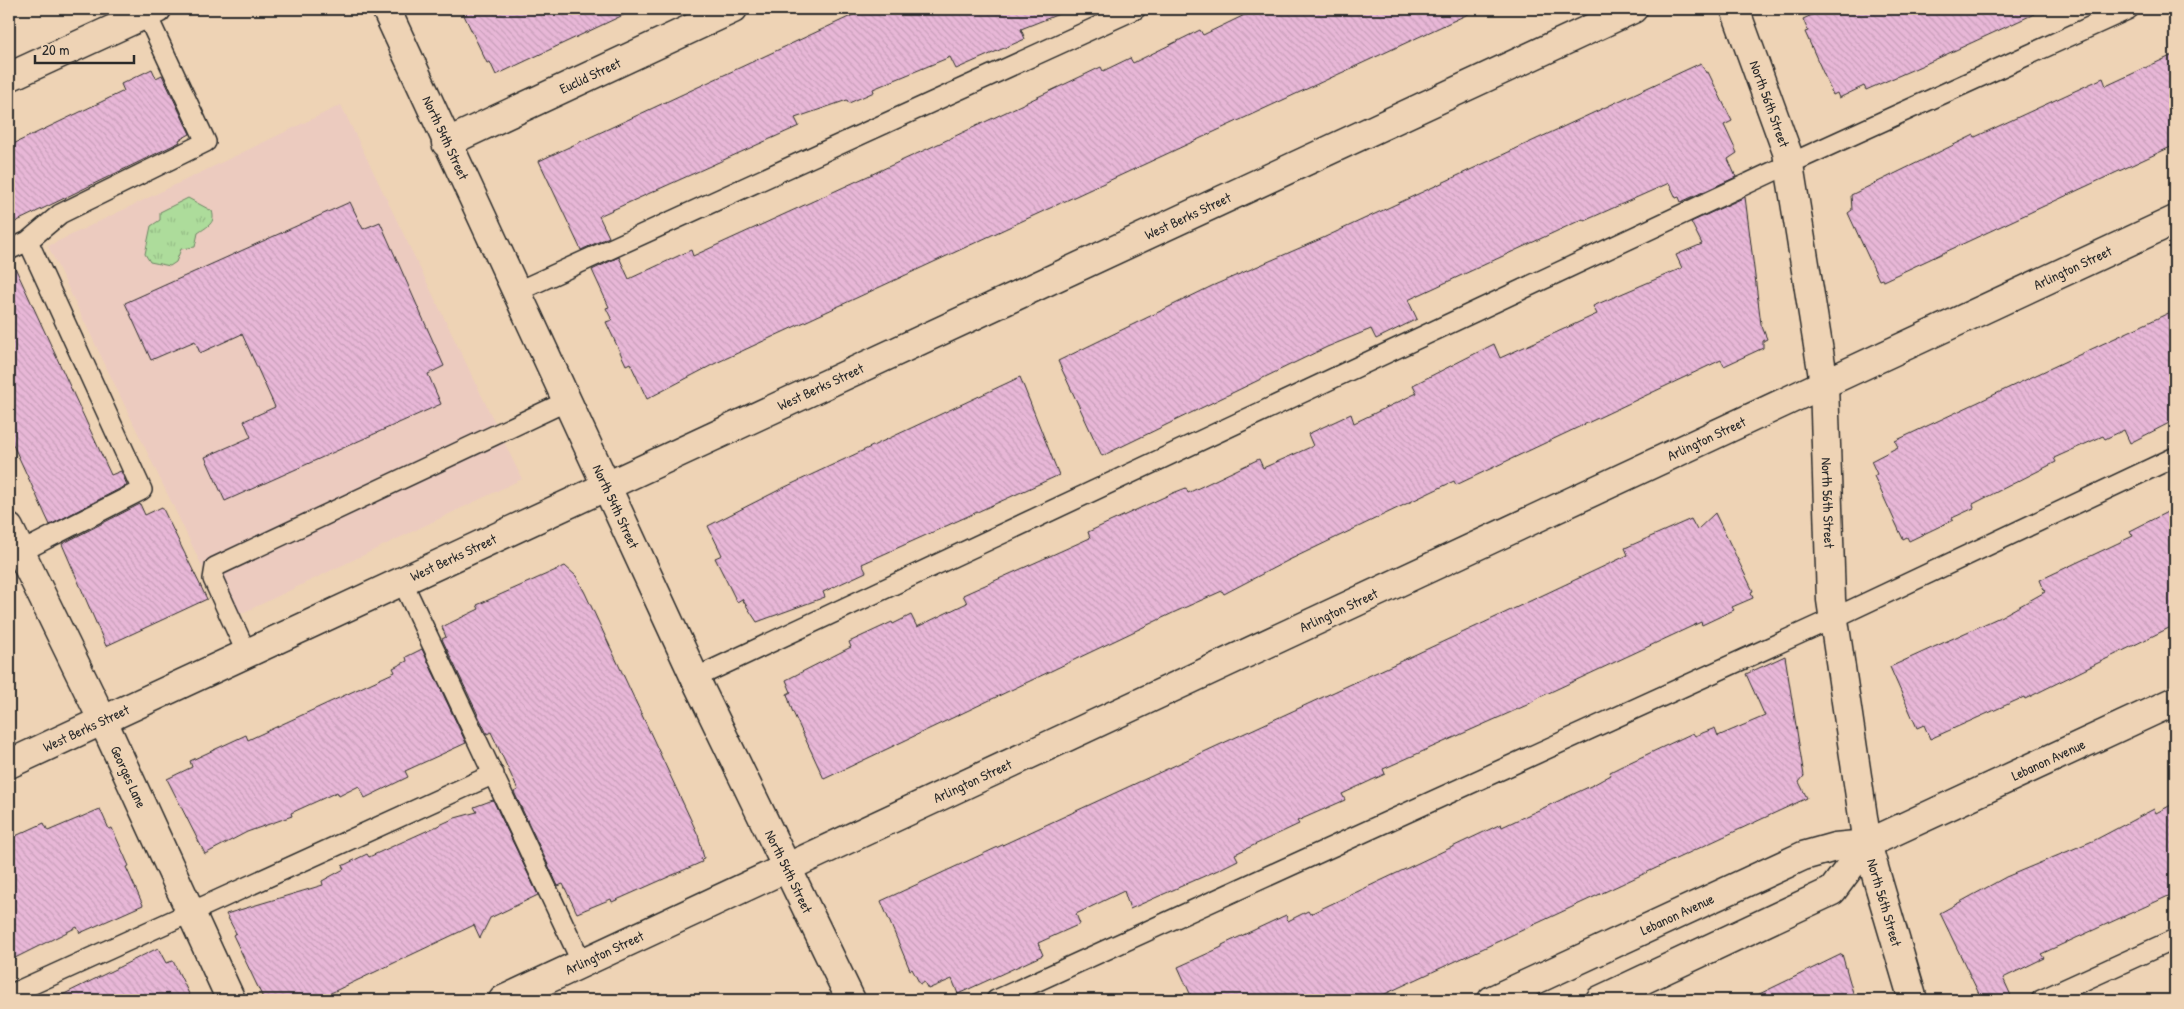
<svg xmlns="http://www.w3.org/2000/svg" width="2184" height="1009" viewBox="0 0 2184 1009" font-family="'Patrick Hand',sans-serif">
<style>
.built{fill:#eccbbf}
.park{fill:url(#park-tufts);stroke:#6c8463}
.building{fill:url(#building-back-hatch);stroke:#2b2b2b}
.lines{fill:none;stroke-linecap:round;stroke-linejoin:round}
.lane-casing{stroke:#2b2b2b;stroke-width:22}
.street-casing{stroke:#2b2b2b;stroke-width:31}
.secondary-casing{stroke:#2b2b2b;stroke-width:31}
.lane{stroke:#eed3b5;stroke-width:19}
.street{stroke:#eed3b5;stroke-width:28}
.secondary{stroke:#eed3b5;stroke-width:28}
.labels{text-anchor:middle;stroke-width:5;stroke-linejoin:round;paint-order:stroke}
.street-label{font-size:14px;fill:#2b2b2b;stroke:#eed3b5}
</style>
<defs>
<pattern id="park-tufts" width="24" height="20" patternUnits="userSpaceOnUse" patternTransform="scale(1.25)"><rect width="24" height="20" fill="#addc9b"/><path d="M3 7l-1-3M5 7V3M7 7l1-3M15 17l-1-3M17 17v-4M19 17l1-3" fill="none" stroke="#95bd86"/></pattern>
<pattern id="building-back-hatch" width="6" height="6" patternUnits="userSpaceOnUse" patternTransform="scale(1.25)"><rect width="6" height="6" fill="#e8b7d7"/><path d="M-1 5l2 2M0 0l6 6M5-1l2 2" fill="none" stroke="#c79eb9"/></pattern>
</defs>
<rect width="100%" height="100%" fill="#eed3b5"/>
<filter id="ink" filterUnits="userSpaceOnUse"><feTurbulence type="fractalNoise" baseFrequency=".02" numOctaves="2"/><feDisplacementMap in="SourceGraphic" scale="10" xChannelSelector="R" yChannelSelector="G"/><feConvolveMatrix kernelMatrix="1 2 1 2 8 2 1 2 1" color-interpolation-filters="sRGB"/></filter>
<g filter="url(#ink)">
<path class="built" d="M 341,105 L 522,479 L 228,620 L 48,246 Z"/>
<path class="park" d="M 188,198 L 212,211 C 216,223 208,226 198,233 L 195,247 L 181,249 L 176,262 L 170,266 L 150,262 L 145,254 L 151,226 L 160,220 L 160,212 Z"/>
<path class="building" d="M 461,9 L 636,9 L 496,75 L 490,62 L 487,63 Z
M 866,9 L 1069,10 L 1021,29 L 1025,39 L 956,69 L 950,57 L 873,89 L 874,92 L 849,103 L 847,100 L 795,118 L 799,126 L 599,216 L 609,237 L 581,250 L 539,161 Z
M 1257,9 L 1479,9 L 714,364 L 647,399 L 630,363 L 626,365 L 606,322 L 612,320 L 606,308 L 609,307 L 592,270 L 619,257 L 629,279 L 691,250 L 693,256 L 949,139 L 1101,67 L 1103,71 L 1130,58 L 1133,63 L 1200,30 L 1203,35 Z
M 1825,9 L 2045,9 L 1921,66 L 1866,90 L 1864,86 L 1839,98 L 1837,93 L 1833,95 L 1805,32 L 1808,31 L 1803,19 Z
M 2175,54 L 2175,145 L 1883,281 L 1882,279 L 1879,280 L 1848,213 L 1852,210 L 1851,195 L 1974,135 L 1975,137 L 2103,78 L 2106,86 Z
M 1701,63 L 1706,73 L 1708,72 L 1732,121 L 1724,125 L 1737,153 L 1728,159 L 1736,177 L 1681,202 L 1679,197 L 1676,198 L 1669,183 L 1584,221 L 1583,219 L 1408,300 L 1417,319 L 1376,339 L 1371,329 L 1327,347 L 1102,456 L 1058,361 L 1212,286 L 1323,238 Z
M 152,69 L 156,78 L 162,75 L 190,134 L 179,140 L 180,142 L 9,225 L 9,146 L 124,91 L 121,84 Z
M 1745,197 L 1761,324 L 1767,339 L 1763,341 L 1763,348 L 1724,366 L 1721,360 L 1456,485 L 1454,481 L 1287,561 L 1224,594 L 1222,591 L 1177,611 L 824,779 L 792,710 L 787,694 L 791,692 L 786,680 L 851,647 L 849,642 L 892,622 L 893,624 L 911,615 L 917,627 L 967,603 L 963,595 L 1090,538 L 1088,532 L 1173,493 L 1186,488 L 1188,493 L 1259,459 L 1263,468 L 1313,446 L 1308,434 L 1351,414 L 1354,423 L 1417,393 L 1413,385 L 1494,344 L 1500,358 L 1597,314 L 1593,306 L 1682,268 L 1676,255 L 1702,244 L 1691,222 Z
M 350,202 L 363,229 L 380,222 L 444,366 L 428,374 L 441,404 L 225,501 L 205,457 L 251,437 L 244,421 L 275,407 L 242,334 L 200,353 L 195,341 L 151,360 L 125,303 Z
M 9,261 L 12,261 L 111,475 L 121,471 L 127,485 L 50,525 L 9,436 Z
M 2175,310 L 2175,420 L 2130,443 L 2124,430 L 2105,439 L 2103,436 L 2054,458 L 2056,462 L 1973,504 L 1974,508 L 1952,518 L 1953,520 L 1909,541 L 1907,537 L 1903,539 L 1874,476 L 1877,474 L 1871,461 L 1898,447 L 1895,441 Z
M 1020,377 L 1059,475 L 862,564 L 866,572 L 823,592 L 825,597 L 757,622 L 742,599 L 737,602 L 715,558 L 722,555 L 708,526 L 781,489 Z
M 140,504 L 145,515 L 162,507 L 207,599 L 106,646 L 62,544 Z
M 2175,508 L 2175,625 L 2025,699 L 2024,697 L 1930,739 L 1924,725 L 1917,728 L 1890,667 L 2000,617 L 2045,592 L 2040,580 L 2133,536 L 2130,531 Z
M 1715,513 L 1753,591 L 1751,592 L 1753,598 L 1732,607 L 1734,610 L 1702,625 L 1701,622 L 1542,696 L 1527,705 L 1383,769 L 1385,774 L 1342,794 L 1345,800 L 1297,821 L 1299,824 L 1235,854 L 1238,860 L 1218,870 L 1130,909 L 1124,891 L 1076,914 L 1080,924 L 1038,943 L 1043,955 L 958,994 L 952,979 L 928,989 L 924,982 L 920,984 L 912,969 L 910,970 L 881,901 L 1477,626 L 1628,555 L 1625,548 L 1691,519 L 1697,530 Z
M 565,566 L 576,576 L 585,593 L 698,835 L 704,858 L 701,859 L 702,862 L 612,902 L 611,899 L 577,913 L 563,884 L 558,886 L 514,792 L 518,790 L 491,732 L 487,734 L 442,639 L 446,637 L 442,627 L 479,609 L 477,605 Z
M 422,649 L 466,743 L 405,771 L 408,777 L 365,798 L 359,786 L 339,796 L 337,792 L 291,813 L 292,816 L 247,832 L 205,854 L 167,779 L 192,767 L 190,761 L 246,735 L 248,740 L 395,672 L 393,668 L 407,661 L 406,657 Z
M 1785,656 L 1804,776 L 1799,782 L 1807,798 L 1372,1000 L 1193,1000 L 1178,967 L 1222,947 L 1222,945 L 1286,915 L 1288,921 L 1308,911 L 1310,914 L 1501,824 L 1502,827 L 1593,785 L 1611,775 L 1610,772 L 1622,766 L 1693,733 L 1695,736 L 1715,728 L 1718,736 L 1765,716 L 1746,674 Z
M 493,800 L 538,895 L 490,918 L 480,938 L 474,925 L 316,1000 L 264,1000 L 233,935 L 236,933 L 226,914 L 323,885 L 322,881 L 344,869 L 342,866 L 367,854 L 369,857 L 455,818 L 477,812 L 474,807 Z
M 2175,803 L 2175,893 L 2041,954 L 2044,958 L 2003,978 L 2013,1000 L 1982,1000 L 1940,913 L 2006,877 L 2095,840 L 2154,809 L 2156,813 Z
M 100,809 L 109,829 L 112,828 L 129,866 L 126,867 L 143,905 L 80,933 L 77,927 L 9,961 L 9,839 L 44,823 L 48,831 Z
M 158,948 L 166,963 L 173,961 L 192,1000 L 52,1000 Z
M 1842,954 L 1855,1000 L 1747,1000 Z"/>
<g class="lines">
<defs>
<path id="lane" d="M 9,250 L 28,241 L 60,214 L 206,142 L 144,9
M 516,292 L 1136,9
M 11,557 L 142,490 L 28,241
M 403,583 L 582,963
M 247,654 L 213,579 L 215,567 L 567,401
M 695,678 L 1789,164 L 2129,9
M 9,995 L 494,774
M 996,1000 L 1834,618 L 2175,457
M 2041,1000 L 2175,939"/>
<g id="street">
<path id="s1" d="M 1735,9 L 1787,152 L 1824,383 L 1831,600 L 1867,844 L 1913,1000"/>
<path d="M 9,77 L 157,9"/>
<path id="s2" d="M 446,143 L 733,9"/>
<path id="s3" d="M 9,528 L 103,721 L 231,1000"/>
<path id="s4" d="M 9,764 L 1633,9"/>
<path id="s5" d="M 503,1000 L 2175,220"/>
<path id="s6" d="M 1492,1000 L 1803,856 L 1835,847 L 1867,844 L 2175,701"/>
<path d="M 1600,1000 L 1832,891 L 1867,844"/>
</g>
<g id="secondary">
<path id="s7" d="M 386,9 L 695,678 L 851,1000"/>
</g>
</defs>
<use href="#lane" class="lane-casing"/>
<use href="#street" class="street-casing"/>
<use href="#secondary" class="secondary-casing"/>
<use href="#lane" class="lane"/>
<use href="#street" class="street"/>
<use href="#secondary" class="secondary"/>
</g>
</g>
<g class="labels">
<g class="street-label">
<text dy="5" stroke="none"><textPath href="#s2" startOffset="159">Euclid Street</textPath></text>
<text dy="5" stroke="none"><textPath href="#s1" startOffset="101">North 56th Street</textPath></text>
<text dy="5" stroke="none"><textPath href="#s7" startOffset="142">North 54th Street</textPath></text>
<text dy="5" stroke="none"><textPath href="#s4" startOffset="1300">West Berks Street</textPath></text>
<text dy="5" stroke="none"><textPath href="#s5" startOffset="1732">Arlington Street</textPath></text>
<text dy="5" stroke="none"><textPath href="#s4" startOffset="895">West Berks Street</textPath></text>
<text dy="5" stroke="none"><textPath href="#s5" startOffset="1328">Arlington Street</textPath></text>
<text dy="5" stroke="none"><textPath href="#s1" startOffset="506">North 56th Street</textPath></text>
<text dy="5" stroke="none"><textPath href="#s7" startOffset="548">North 54th Street</textPath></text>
<text dy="5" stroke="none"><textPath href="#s4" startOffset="490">West Berks Street</textPath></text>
<text dy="5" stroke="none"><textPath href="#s5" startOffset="922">Arlington Street</textPath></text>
<text dy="5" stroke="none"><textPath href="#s4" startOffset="85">West Berks Street</textPath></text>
<text dy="5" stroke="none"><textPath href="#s6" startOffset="608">Lebanon Avenue</textPath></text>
<text dy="5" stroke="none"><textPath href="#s3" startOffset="276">Georges Lane</textPath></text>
<text dy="5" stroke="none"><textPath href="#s5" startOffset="518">Arlington Street</textPath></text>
<text dy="5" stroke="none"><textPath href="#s7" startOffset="952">North 54th Street</textPath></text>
<text dy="5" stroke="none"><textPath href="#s1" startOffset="911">North 56th Street</textPath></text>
<text dy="5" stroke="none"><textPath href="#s6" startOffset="204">Lebanon Avenue</textPath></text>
<text dy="5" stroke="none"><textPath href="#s5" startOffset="112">Arlington Street</textPath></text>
</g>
</g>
<rect width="2184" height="1009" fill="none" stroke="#eed3b5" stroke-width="30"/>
<rect x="15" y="15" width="2154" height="979" fill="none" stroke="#2b2b2b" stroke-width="2" filter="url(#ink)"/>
<path d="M35 55v8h99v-8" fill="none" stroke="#2b2b2b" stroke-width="2.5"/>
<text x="42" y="55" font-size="15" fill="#2b2b2b" stroke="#eed3b5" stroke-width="4" paint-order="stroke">20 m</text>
</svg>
